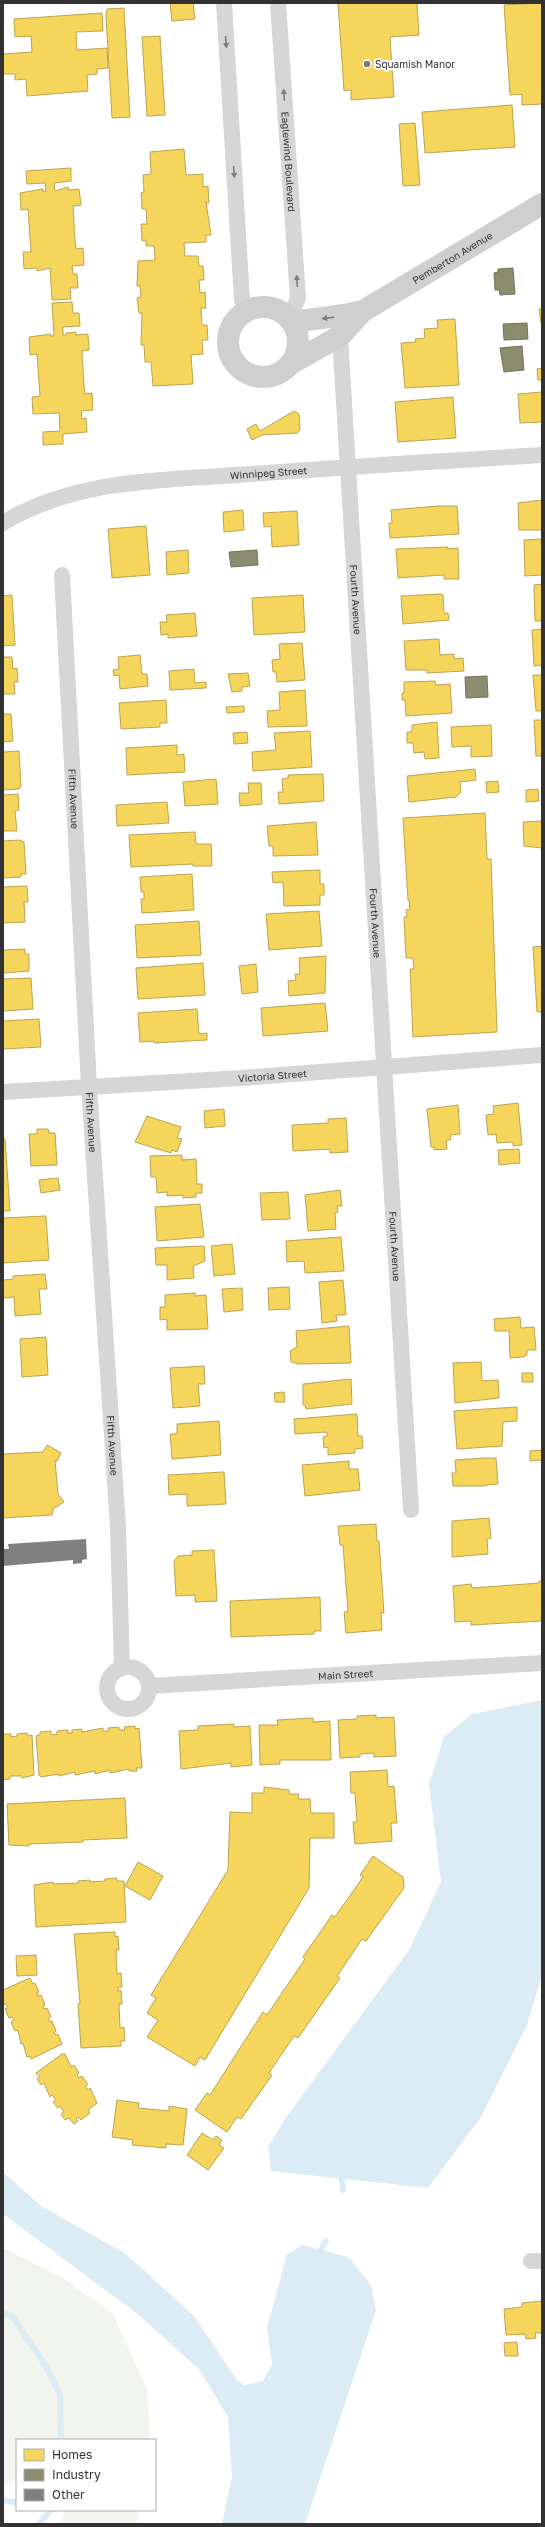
<svg xmlns="http://www.w3.org/2000/svg" width="545" height="2527" viewBox="0 0 545 2527" font-family="'Golos Text',sans-serif">
<style>
.green{fill:#f1f5ed}
.water{fill:#dcecf4}
.homes{fill:#f6d55c;stroke:#bba44f}
.industry{fill:#8c8c6e;stroke:#71715c}
.lines{fill:none;stroke-linecap:round;stroke-linejoin:round}
.stream{stroke:#dcecf4;stroke-width:6}
.building{fill:#808080}
.street{stroke:#d6d6d6;stroke-width:16}
.secondary{stroke:#cfcfcf;stroke-width:22}
.oneway{fill:#7c7c7c}
.oneway2{fill:#797979}
.poi-dot{fill:#7a7a7a;stroke:#fff;stroke-width:1.5}
.labels{text-anchor:middle;stroke-width:4;stroke-linejoin:round;paint-order:stroke}
.poi-label{font-size:10px;fill:#323232;stroke:#fff;text-anchor:start}
.street-label{font-size:10px;fill:#323232;stroke:#fff}
</style>
<rect width="100%" height="100%" fill="#fff"/>
<path class="green" d="M 3,2248 L 60,2276 L 113,2314 L 147,2389 L 150,2440 L 17,2440 L 17,2479 L 3,2486 Z
M 65,2510 L 139,2510 L 136,2524 L 61,2524 Z"/>
<path class="water" d="M 542,1700 L 542,1976 L 527,2025 L 481,2117 L 428,2188 L 271,2171 L 268,2147 L 287,2116 L 409,1950 L 441,1882 L 429,1784 L 444,1737 L 472,1714 Z
M 3,2172 L 41,2206 L 126,2254 L 194,2316 L 237,2380 L 244,2385 L 263,2381 L 272,2364 L 267,2328 L 287,2254 L 303,2245 L 348,2257 L 371,2285 L 376,2310 L 305,2524 L 222,2524 L 232,2476 L 228,2417 L 199,2369 L 135,2312 L 3,2214 Z"/>
<path class="homes" d="M 170,3 L 193,3 L 195,19 L 172,21 Z
M 338,3 L 417,3 L 419,35 L 390,37 L 394,97 L 351,100 L 351,90 L 344,91 Z
M 542,3 L 542,104 L 522,105 L 522,94 L 510,95 L 504,5 Z
M 124,8 L 130,117 L 112,118 L 106,16 L 107,9 Z
M 102,13 L 103,31 L 76,32 L 77,50 L 107,48 L 108,68 L 97,69 L 97,74 L 87,75 L 88,91 L 27,96 L 26,79 L 15,80 L 15,74 L 3,74 L 3,54 L 32,52 L 31,36 L 15,37 L 14,19 Z
M 160,36 L 165,115 L 147,116 L 142,37 Z
M 512,105 L 515,147 L 425,153 L 422,112 Z
M 415,123 L 420,185 L 403,186 L 399,124 Z
M 184,149 L 186,175 L 203,174 L 203,187 L 208,186 L 209,203 L 206,202 L 211,235 L 206,235 L 206,242 L 184,243 L 185,256 L 198,256 L 199,266 L 203,266 L 204,280 L 199,280 L 200,293 L 205,292 L 206,308 L 201,308 L 202,325 L 207,325 L 208,340 L 202,340 L 203,354 L 191,355 L 193,384 L 153,386 L 151,362 L 145,362 L 144,345 L 141,345 L 142,313 L 139,313 L 137,298 L 141,297 L 140,286 L 137,286 L 138,261 L 155,260 L 154,246 L 146,246 L 146,240 L 142,241 L 141,224 L 147,224 L 146,209 L 142,209 L 141,193 L 144,192 L 143,175 L 151,174 L 150,152 Z
M 71,168 L 71,181 L 54,183 L 55,191 L 68,187 L 68,190 L 79,189 L 81,205 L 73,206 L 75,240 L 76,249 L 83,248 L 84,265 L 72,266 L 73,274 L 77,274 L 78,288 L 70,288 L 71,299 L 52,300 L 50,268 L 37,271 L 37,268 L 24,269 L 23,252 L 31,252 L 28,209 L 21,210 L 20,193 L 43,189 L 43,192 L 46,191 L 45,183 L 27,184 L 26,171 Z
M 72,302 L 73,313 L 79,313 L 80,326 L 63,327 L 63,335 L 66,335 L 66,333 L 76,332 L 76,335 L 88,334 L 89,350 L 82,351 L 84,385 L 85,394 L 92,393 L 93,410 L 81,411 L 82,419 L 86,418 L 87,432 L 63,434 L 63,444 L 43,445 L 43,432 L 60,431 L 59,413 L 33,414 L 32,397 L 40,396 L 37,354 L 30,355 L 29,337 L 51,334 L 51,336 L 54,336 L 52,303 Z
M 539,309 L 542,309 L 542,323 L 541,323 Z
M 455,319 L 459,385 L 405,388 L 401,343 L 416,342 L 415,339 L 425,338 L 424,329 L 438,328 L 437,320 Z
M 542,368 L 542,380 L 538,380 L 537,369 Z
M 542,392 L 542,422 L 520,423 L 518,394 Z
M 453,397 L 456,438 L 398,442 L 395,402 Z
M 294,411 L 299,414 L 300,430 L 297,433 L 262,435 L 252,440 L 247,429 L 256,424 L 260,431 Z
M 542,500 L 542,530 L 519,530 L 518,503 Z
M 438,506 L 457,506 L 459,534 L 390,538 L 389,523 L 392,523 L 391,510 Z
M 243,510 L 244,530 L 224,532 L 223,512 Z
M 297,511 L 299,545 L 272,547 L 271,526 L 264,527 L 263,513 Z
M 146,526 L 150,575 L 112,578 L 108,529 Z
M 542,539 L 542,575 L 525,576 L 524,540 Z
M 448,547 L 448,549 L 458,548 L 459,579 L 444,579 L 444,575 L 398,578 L 396,549 Z
M 188,550 L 189,573 L 167,575 L 166,552 Z
M 542,584 L 542,621 L 535,621 L 534,585 Z
M 440,594 L 443,595 L 444,613 L 448,613 L 449,620 L 403,624 L 401,596 Z
M 12,595 L 15,645 L 3,646 L 3,596 Z
M 303,595 L 305,632 L 254,635 L 252,598 Z
M 195,613 L 197,636 L 168,638 L 168,634 L 161,635 L 160,622 L 167,622 L 166,615 Z
M 542,629 L 542,665 L 534,666 L 532,630 Z
M 439,639 L 440,655 L 454,654 L 454,659 L 463,658 L 464,671 L 427,673 L 427,670 L 406,670 L 404,641 Z
M 302,643 L 305,680 L 277,682 L 276,672 L 273,672 L 272,660 L 280,659 L 279,644 Z
M 140,655 L 142,674 L 147,674 L 148,686 L 120,689 L 119,675 L 114,676 L 113,670 L 119,669 L 118,657 Z
M 3,657 L 12,657 L 13,669 L 17,668 L 18,682 L 14,682 L 15,694 L 3,694 Z
M 194,669 L 195,683 L 206,682 L 206,688 L 170,690 L 169,671 Z
M 248,673 L 250,686 L 242,687 L 242,691 L 232,692 L 228,674 Z
M 533,675 L 542,675 L 542,711 L 536,711 Z
M 435,681 L 436,685 L 450,684 L 452,713 L 406,716 L 405,700 L 402,700 L 402,693 L 404,693 L 404,682 Z
M 305,690 L 307,726 L 268,727 L 267,711 L 280,710 L 279,692 Z
M 166,700 L 167,723 L 160,723 L 160,727 L 121,729 L 119,703 Z
M 244,706 L 244,712 L 227,713 L 226,707 Z
M 3,714 L 11,714 L 13,741 L 3,742 Z
M 534,720 L 542,720 L 542,756 L 536,756 Z
M 437,722 L 439,758 L 425,759 L 424,752 L 414,753 L 413,743 L 407,743 L 407,732 L 412,732 L 412,725 Z
M 491,725 L 492,756 L 471,757 L 471,746 L 452,747 L 451,727 Z
M 310,731 L 312,767 L 253,771 L 252,752 L 276,750 L 274,733 Z
M 247,732 L 248,743 L 234,744 L 233,733 Z
M 177,745 L 177,755 L 184,754 L 185,772 L 127,775 L 126,748 Z
M 19,751 L 21,786 L 19,789 L 3,790 L 3,752 Z
M 475,769 L 476,780 L 460,782 L 461,792 L 456,797 L 409,802 L 407,776 Z
M 323,774 L 324,801 L 279,804 L 278,792 L 283,792 L 282,779 L 288,778 L 288,775 Z
M 216,779 L 218,804 L 185,806 L 183,782 Z
M 498,781 L 499,792 L 487,793 L 486,782 Z
M 248,783 L 261,783 L 262,804 L 240,806 L 239,793 L 249,793 Z
M 538,789 L 539,801 L 526,802 L 526,790 Z
M 18,794 L 19,810 L 15,811 L 17,831 L 3,831 L 3,795 Z
M 167,802 L 169,823 L 117,826 L 116,805 Z
M 485,813 L 487,859 L 491,859 L 497,1032 L 413,1037 L 410,969 L 414,969 L 413,958 L 406,958 L 404,917 L 407,917 L 406,910 L 410,909 L 409,900 L 408,900 L 403,818 Z
M 542,821 L 542,848 L 524,846 L 523,822 Z
M 316,822 L 318,855 L 273,856 L 273,846 L 269,846 L 267,826 Z
M 195,832 L 196,844 L 211,844 L 212,866 L 193,866 L 193,864 L 131,867 L 129,835 Z
M 19,840 L 24,842 L 26,874 L 21,874 L 21,877 L 3,878 L 3,841 Z
M 320,870 L 320,884 L 324,884 L 324,895 L 320,895 L 320,905 L 284,906 L 283,882 L 273,883 L 272,872 Z
M 192,874 L 194,910 L 142,913 L 141,899 L 144,899 L 144,892 L 141,892 L 140,877 Z
M 27,886 L 28,902 L 24,902 L 25,922 L 3,923 L 3,887 Z
M 319,911 L 322,946 L 269,950 L 266,914 Z
M 199,921 L 201,955 L 137,958 L 135,925 Z
M 542,946 L 542,1012 L 537,1012 L 533,947 Z
M 25,949 L 25,954 L 29,954 L 29,971 L 3,973 L 3,950 Z
M 326,956 L 325,993 L 289,996 L 288,981 L 296,980 L 295,974 L 300,974 L 299,958 Z
M 203,963 L 205,995 L 138,999 L 136,968 Z
M 256,964 L 258,992 L 242,994 L 239,966 Z
M 31,978 L 33,1009 L 3,1011 L 3,979 Z
M 325,1003 L 328,1031 L 263,1036 L 261,1008 Z
M 197,1009 L 199,1034 L 207,1033 L 207,1040 L 154,1043 L 154,1041 L 140,1042 L 138,1013 Z
M 39,1019 L 41,1047 L 3,1049 L 3,1021 Z
M 518,1103 L 522,1145 L 513,1146 L 513,1142 L 497,1143 L 496,1134 L 488,1135 L 486,1115 L 494,1114 L 493,1106 Z
M 458,1105 L 460,1134 L 450,1135 L 451,1139 L 446,1141 L 447,1149 L 434,1150 L 434,1147 L 431,1147 L 427,1109 Z
M 224,1109 L 225,1126 L 205,1128 L 204,1111 Z
M 147,1116 L 181,1127 L 177,1138 L 182,1139 L 177,1152 L 172,1150 L 171,1153 L 135,1142 Z
M 346,1118 L 348,1152 L 330,1153 L 330,1149 L 293,1151 L 292,1125 L 328,1123 L 328,1119 Z
M 37,1129 L 48,1129 L 49,1133 L 55,1133 L 57,1165 L 31,1166 L 29,1134 L 37,1134 Z
M 3,1139 L 5,1139 L 10,1211 L 3,1211 Z
M 519,1149 L 520,1163 L 499,1165 L 498,1150 Z
M 182,1155 L 182,1160 L 196,1159 L 197,1184 L 202,1184 L 202,1193 L 196,1193 L 196,1197 L 183,1198 L 183,1195 L 167,1196 L 167,1192 L 157,1193 L 156,1177 L 151,1177 L 150,1156 Z
M 58,1178 L 60,1190 L 41,1193 L 39,1180 Z
M 340,1190 L 342,1206 L 337,1206 L 338,1212 L 335,1213 L 336,1229 L 308,1231 L 305,1195 Z
M 288,1192 L 290,1219 L 262,1220 L 260,1193 Z
M 200,1204 L 204,1237 L 157,1241 L 155,1207 Z
M 46,1216 L 49,1260 L 3,1263 L 3,1218 Z
M 341,1237 L 344,1271 L 305,1273 L 304,1261 L 287,1262 L 286,1241 Z
M 232,1244 L 235,1274 L 214,1276 L 211,1246 Z
M 204,1246 L 205,1261 L 193,1266 L 194,1278 L 167,1280 L 167,1265 L 156,1265 L 155,1248 Z
M 45,1274 L 47,1289 L 39,1289 L 41,1314 L 15,1316 L 14,1297 L 3,1298 L 3,1280 L 13,1279 L 13,1276 Z
M 343,1280 L 346,1315 L 336,1315 L 337,1321 L 322,1323 L 319,1282 Z
M 289,1287 L 290,1309 L 269,1310 L 268,1288 Z
M 242,1288 L 243,1310 L 224,1312 L 222,1289 Z
M 195,1293 L 195,1296 L 206,1295 L 208,1329 L 167,1330 L 167,1319 L 160,1320 L 160,1307 L 165,1307 L 165,1295 Z
M 520,1317 L 521,1328 L 534,1327 L 536,1350 L 527,1350 L 527,1355 L 523,1357 L 510,1358 L 509,1331 L 495,1331 L 494,1319 Z
M 349,1326 L 351,1363 L 299,1364 L 291,1362 L 290,1351 L 297,1347 L 296,1331 Z
M 46,1337 L 48,1375 L 22,1377 L 20,1339 Z
M 481,1362 L 482,1381 L 498,1380 L 499,1398 L 455,1403 L 453,1363 Z
M 204,1366 L 205,1384 L 198,1384 L 200,1406 L 173,1408 L 170,1368 Z
M 522,1373 L 533,1373 L 533,1382 L 522,1382 Z
M 351,1379 L 352,1404 L 306,1409 L 305,1405 L 303,1405 L 303,1384 Z
M 284,1392 L 285,1402 L 275,1402 L 274,1393 Z
M 517,1407 L 517,1421 L 503,1422 L 502,1446 L 457,1449 L 454,1411 Z
M 357,1414 L 358,1436 L 362,1436 L 363,1448 L 355,1449 L 355,1453 L 328,1455 L 328,1447 L 324,1448 L 323,1437 L 327,1436 L 327,1432 L 295,1434 L 294,1419 Z
M 219,1421 L 221,1455 L 172,1459 L 170,1434 L 177,1434 L 177,1424 Z
M 47,1445 L 61,1453 L 57,1461 L 55,1460 L 58,1494 L 64,1502 L 53,1509 L 52,1515 L 3,1518 L 3,1454 L 43,1452 Z
M 542,1450 L 542,1460 L 530,1461 L 530,1451 Z
M 484,1458 L 496,1458 L 498,1484 L 486,1485 L 486,1486 L 453,1486 L 452,1473 L 456,1473 L 455,1460 Z
M 349,1461 L 349,1469 L 358,1469 L 360,1490 L 305,1496 L 302,1465 Z
M 224,1472 L 226,1504 L 187,1506 L 187,1494 L 169,1495 L 168,1475 Z
M 489,1518 L 491,1538 L 487,1539 L 488,1554 L 452,1557 L 452,1521 Z
M 376,1524 L 377,1541 L 379,1541 L 384,1613 L 381,1613 L 382,1630 L 346,1633 L 344,1612 L 348,1612 L 343,1545 L 340,1545 L 338,1526 Z
M 214,1550 L 217,1601 L 195,1602 L 195,1595 L 176,1596 L 174,1561 L 178,1556 L 192,1555 L 192,1551 Z
M 539,1581 L 542,1581 L 542,1621 L 471,1625 L 471,1621 L 455,1622 L 453,1586 L 471,1584 L 472,1588 L 539,1583 Z
M 320,1597 L 321,1631 L 314,1631 L 314,1634 L 231,1637 L 230,1601 Z
M 376,1715 L 376,1718 L 394,1717 L 396,1756 L 374,1757 L 374,1753 L 360,1754 L 360,1757 L 340,1758 L 338,1720 L 357,1719 L 357,1716 Z
M 313,1718 L 313,1722 L 330,1721 L 331,1760 L 280,1760 L 280,1764 L 260,1765 L 259,1725 L 278,1725 L 277,1720 Z
M 234,1724 L 234,1727 L 250,1726 L 252,1765 L 231,1767 L 231,1763 L 181,1769 L 179,1731 L 198,1730 L 198,1726 Z
M 135,1726 L 135,1729 L 139,1728 L 142,1768 L 136,1768 L 137,1771 L 129,1771 L 129,1769 L 110,1773 L 110,1770 L 95,1774 L 95,1771 L 75,1775 L 75,1772 L 59,1776 L 59,1774 L 41,1777 L 39,1775 L 36,1736 L 40,1735 L 40,1732 L 51,1731 L 51,1735 L 57,1734 L 57,1731 L 68,1730 L 68,1733 L 72,1733 L 72,1730 L 82,1729 L 82,1732 L 103,1728 L 103,1731 L 108,1731 L 108,1728 L 119,1727 L 119,1730 L 125,1730 L 124,1727 Z
M 27,1733 L 28,1736 L 32,1735 L 34,1775 L 22,1778 L 22,1776 L 10,1776 L 10,1779 L 3,1780 L 3,1734 L 11,1734 L 11,1737 L 17,1736 L 17,1734 Z
M 387,1770 L 388,1787 L 394,1786 L 397,1823 L 391,1823 L 392,1841 L 355,1844 L 353,1822 L 357,1822 L 355,1793 L 351,1793 L 350,1772 Z
M 264,1787 L 289,1790 L 289,1794 L 299,1794 L 298,1799 L 310,1799 L 311,1813 L 334,1813 L 334,1838 L 310,1838 L 309,1888 L 205,2060 L 200,2057 L 195,2066 L 147,2037 L 158,2020 L 147,2013 L 156,1998 L 151,1995 L 228,1870 L 230,1812 L 252,1813 L 252,1793 L 264,1793 Z
M 125,1798 L 127,1838 L 83,1840 L 83,1842 L 29,1844 L 29,1846 L 9,1845 L 7,1804 Z
M 373,1856 L 403,1877 L 404,1888 L 366,1941 L 362,1939 L 337,1976 L 340,1978 L 298,2038 L 294,2036 L 269,2073 L 272,2075 L 241,2119 L 237,2117 L 227,2132 L 195,2110 L 207,2093 L 210,2095 L 263,2012 L 267,2015 L 305,1959 L 303,1957 L 332,1915 L 335,1917 L 363,1877 L 360,1875 Z
M 138,1862 L 163,1876 L 150,1900 L 125,1886 Z
M 117,1878 L 117,1881 L 124,1881 L 126,1922 L 36,1927 L 34,1885 L 53,1882 L 53,1884 L 78,1883 L 78,1881 L 90,1880 L 90,1882 L 105,1881 L 105,1879 Z
M 115,1932 L 115,1937 L 118,1936 L 119,1950 L 116,1950 L 117,1974 L 121,1973 L 122,1987 L 118,1987 L 118,1991 L 121,1990 L 122,2004 L 119,2004 L 120,2028 L 124,2027 L 125,2041 L 121,2041 L 121,2046 L 81,2048 L 78,2004 L 80,2003 L 74,1934 Z
M 36,1955 L 37,1975 L 17,1976 L 16,1956 Z
M 30,1978 L 33,1984 L 35,1983 L 39,1992 L 37,1993 L 38,1996 L 41,1995 L 45,2005 L 43,2006 L 44,2009 L 47,2008 L 51,2017 L 48,2019 L 50,2022 L 52,2021 L 56,2031 L 54,2032 L 56,2035 L 58,2034 L 62,2044 L 31,2059 L 30,2056 L 27,2057 L 23,2043 L 21,2044 L 18,2030 L 15,2031 L 11,2022 L 14,2020 L 12,2017 L 9,2018 L 5,2009 L 8,2008 L 6,2004 L 3,2005 L 3,1990 Z
M 62,2054 L 65,2054 L 71,2067 L 74,2065 L 79,2073 L 77,2075 L 79,2078 L 82,2076 L 88,2084 L 85,2086 L 88,2090 L 90,2088 L 97,2103 L 88,2110 L 90,2113 L 81,2120 L 78,2117 L 76,2119 L 78,2121 L 74,2124 L 69,2118 L 65,2120 L 61,2114 L 64,2112 L 60,2106 L 58,2108 L 53,2102 L 56,2100 L 52,2095 L 50,2097 L 44,2083 L 41,2085 L 37,2079 L 40,2077 L 36,2073 Z
M 117,2100 L 139,2103 L 138,2108 L 169,2111 L 169,2106 L 187,2109 L 183,2145 L 166,2144 L 166,2148 L 132,2145 L 133,2140 L 112,2137 Z
M 202,2133 L 213,2140 L 216,2136 L 222,2140 L 219,2145 L 224,2148 L 208,2170 L 187,2155 Z
M 542,2301 L 542,2333 L 535,2333 L 536,2338 L 526,2339 L 525,2334 L 506,2335 L 504,2309 L 522,2307 L 522,2303 Z
M 517,2342 L 518,2356 L 505,2356 L 504,2343 Z"/>
<path class="industry" d="M 513,268 L 515,294 L 500,295 L 499,290 L 495,290 L 494,273 L 498,272 L 498,269 Z
M 527,323 L 528,339 L 504,340 L 503,324 Z
M 522,346 L 524,370 L 504,372 L 500,348 Z
M 257,550 L 258,565 L 231,567 L 229,552 Z
M 487,676 L 488,697 L 466,698 L 465,677 Z"/>
<g class="lines">
<path class="stream" d="M 341,2171 L 343,2190
M 317,2257 L 326,2241
M 3,2313 L 12,2316 L 44,2363 L 60,2394 L 61,2440
M 3,2500 L 17,2503
M 39,2524 L 51,2510"/>
</g>
<path class="building" d="M 86,1539 L 87,1559 L 82,1560 L 82,1563 L 73,1564 L 73,1560 L 3,1566 L 3,1549 L 9,1549 L 8,1544 Z"/>
<g class="lines">
<g class="street">
<path d="M 224,3 L 242,300 L 246,311"/>
<path id="s1" d="M 278,3 L 298,298 L 289,318"/>
<path id="s2" d="M 340,336 L 411,1510"/>
<path id="s3" d="M 3,523 C 77,478 165,481 249,474 C 347,467 444,461 542,455"/>
<path id="s4" d="M 62,575 L 89,1086 L 118,1527 L 122,1668"/>
<path id="s5" d="M 3,1092 L 241,1078 L 542,1055"/>
<circle cx="128" cy="1688" r="21"/>
<path id="s6" d="M 149,1686 L 542,1663"/>
<path d="M 531,2261 L 542,2261"/>
</g>
<g class="secondary">
<circle cx="263" cy="342" r="35"/>
<path id="s7" d="M 292,322 L 344,315 L 363,311 L 542,204"/>
<path d="M 292,363 L 340,336 L 363,311"/>
</g>
</g>
<defs><path id="oneway-solid" d="M-6-.8H1V-3.2L6.5 0L1 3.2V.8H-6Z"/></defs>
<g class="oneway">
<use href="#oneway-solid" transform="translate(226 42) rotate(86)"/>
<use href="#oneway-solid" transform="translate(284 95) rotate(-94)"/>
<use href="#oneway-solid" transform="translate(234 172) rotate(86)"/>
<use href="#oneway-solid" transform="translate(297 281) rotate(-94)"/>
</g>
<use class="oneway2" href="#oneway-solid" transform="translate(328 318) rotate(173)"/>
<circle class="poi-dot" cx="367" cy="64" r="4"/>
<g class="labels">
<g class="poi-label">
<text x="375" y="68">Squamish Manor</text>
</g>
<g class="street-label">
<text dy="4" stroke="none"><textPath href="#s1" startOffset="159">Eaglewind Boulevard</textPath></text>
<text dy="4" stroke="none"><textPath href="#s7" startOffset="176">Pemberton Avenue</textPath></text>
<text dy="4" stroke="none"><textPath href="#s3" startOffset="273">Winnipeg Street</textPath></text>
<text dy="4" stroke="none"><textPath href="#s2" startOffset="264">Fourth Avenue</textPath></text>
<text dy="4" stroke="none"><textPath href="#s4" startOffset="224">Fifth Avenue</textPath></text>
<text dy="4" stroke="none"><textPath href="#s2" startOffset="588">Fourth Avenue</textPath></text>
<text dy="4" stroke="none"><textPath href="#s5" startOffset="270">Victoria Street</textPath></text>
<text dy="4" stroke="none"><textPath href="#s4" startOffset="548">Fifth Avenue</textPath></text>
<text dy="4" stroke="none"><textPath href="#s2" startOffset="912">Fourth Avenue</textPath></text>
<text dy="4" stroke="none"><textPath href="#s4" startOffset="872">Fifth Avenue</textPath></text>
<text dy="4" stroke="none"><textPath href="#s6" startOffset="197">Main Street</textPath></text>
</g>
</g>
<rect width="545" height="2527" fill="none" stroke="#323232" stroke-width="8"/>
<rect x="16" y="2439" width="140" height="72" fill="#ffffff" stroke="#adadad"/>
<rect x="24" y="2449" width="20" height="12" fill="#f6d55c" stroke="#adadad"/>
<text x="52" y="2459" font-size="12" fill="#323232">Homes</text>
<rect x="24" y="2469" width="20" height="12" fill="#8c8c6e" stroke="#adadad"/>
<text x="52" y="2479" font-size="12" fill="#323232">Industry</text>
<rect x="24" y="2489" width="20" height="12" fill="#808080" stroke="#adadad"/>
<text x="52" y="2499" font-size="12" fill="#323232">Other</text>
</svg>
